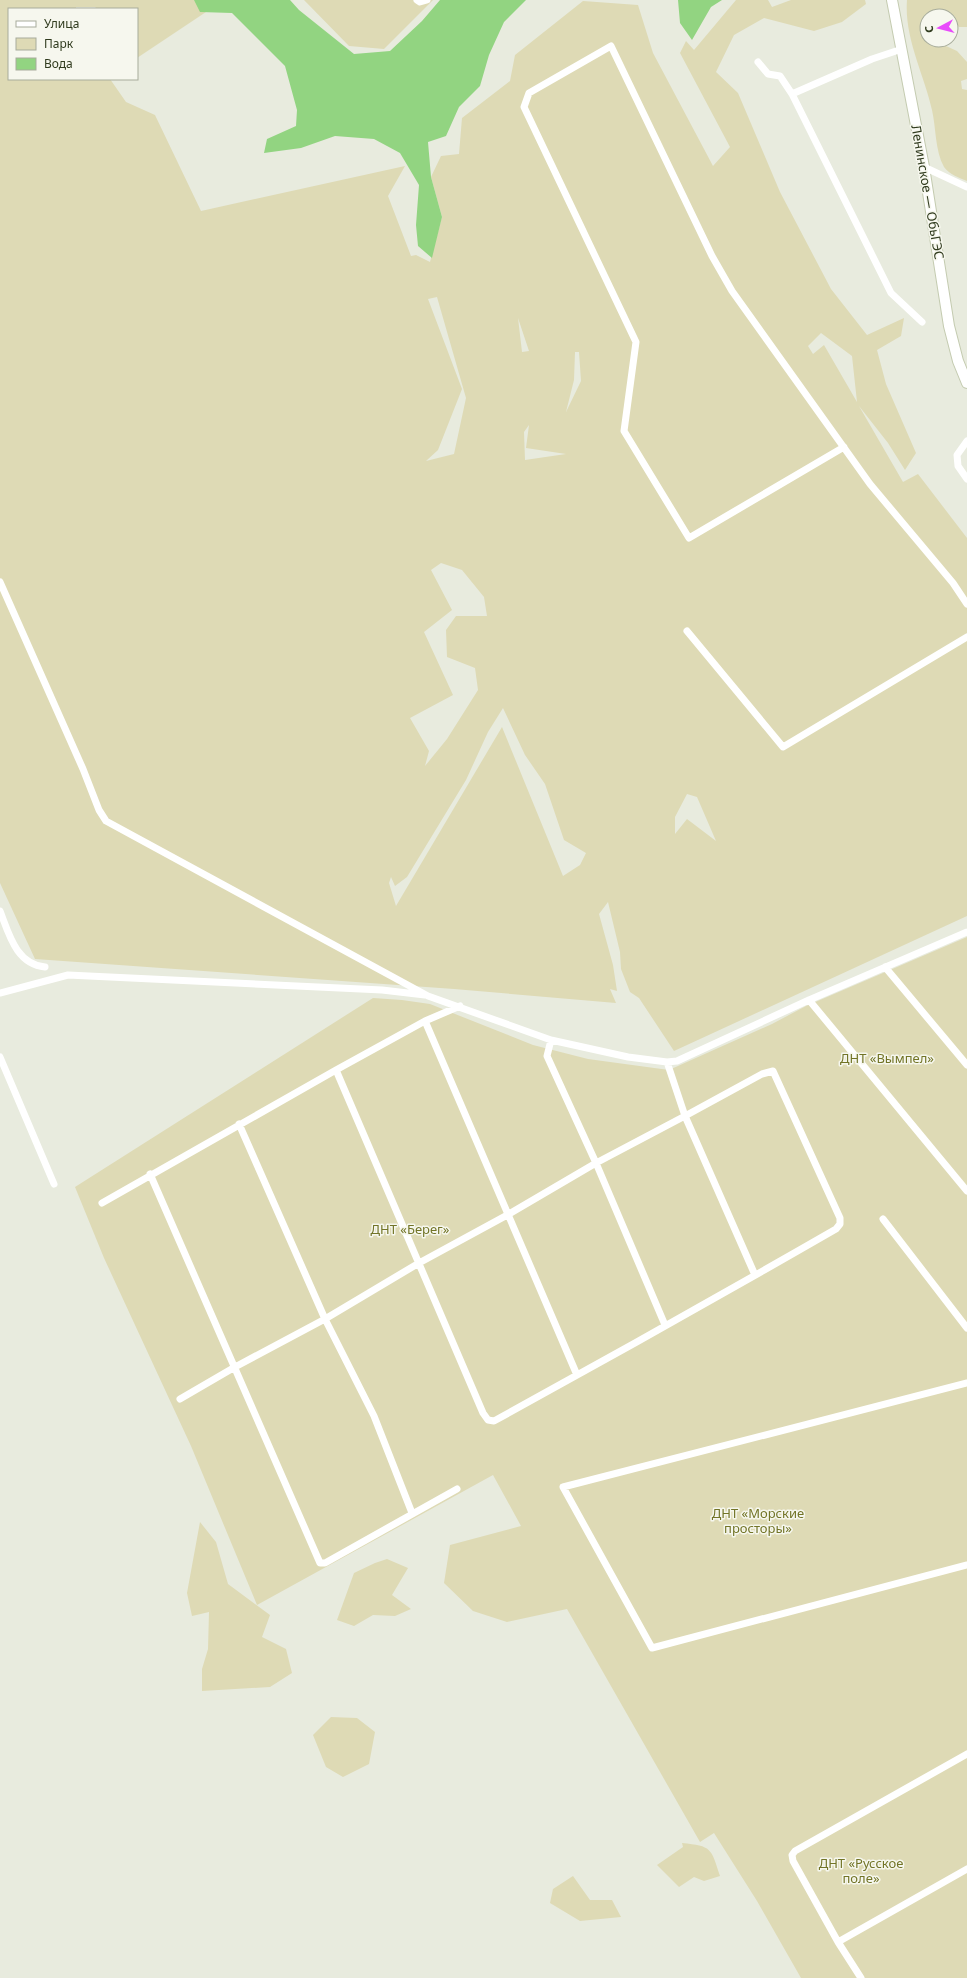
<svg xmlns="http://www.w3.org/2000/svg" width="967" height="1978" viewBox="0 0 967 1978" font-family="'Noto Sans',sans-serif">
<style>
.green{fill:#dedab5;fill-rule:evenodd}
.water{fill:#92d481}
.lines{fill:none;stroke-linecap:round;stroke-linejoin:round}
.secondary-casing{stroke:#c4cbb0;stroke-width:12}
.street{stroke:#fff;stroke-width:7}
.secondary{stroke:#fff;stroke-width:10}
.labels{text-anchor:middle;stroke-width:3;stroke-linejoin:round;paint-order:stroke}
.street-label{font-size:13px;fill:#303b1e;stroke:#f6f7ee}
.park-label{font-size:13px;fill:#727426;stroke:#f6f7ee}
</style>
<rect width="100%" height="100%" fill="#e8ebde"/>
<path class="green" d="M 0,0 L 204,0 L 209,10 L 137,58 L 137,9 L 97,9 L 95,7 L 76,7 L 76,9 L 9,9 L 9,79 L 110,79 L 126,102 L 155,115 L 201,211 L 405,166 L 388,196 L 411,256 L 416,255 L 430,262 L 442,217 L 431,177 L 441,156 L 459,154 L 462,118 L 510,81 L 515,55 L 583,1 L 638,5 L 653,53 L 713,166 L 730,147 L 680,53 L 686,41 L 694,50 L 736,0 L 768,0 L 772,7 L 791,0 L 865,0 L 866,4 L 842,22 L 814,31 L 764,18 L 734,35 L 716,72 L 738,93 L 780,192 L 831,289 L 867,335 L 904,318 L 901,336 L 877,350 L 886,384 L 916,453 L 905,470 L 888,443 L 859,406 L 903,482 L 918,474 L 967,538 L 967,916 L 674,1051 L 639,998 L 630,992 L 621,969 L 620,952 L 608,902 L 599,914 L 613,965 L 617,991 L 610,989 L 616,1003 L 454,989 L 35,959 L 0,883 ZM 437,297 L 466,398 L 454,454 L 426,461 L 438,450 L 462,389 L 428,299 ZM 518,318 L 529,351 L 522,352 ZM 821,333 L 852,356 L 857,402 L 824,345 L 813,354 L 808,346 ZM 575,352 L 579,352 L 581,381 L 566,412 L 574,380 ZM 529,425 L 526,448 L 566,454 L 525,460 L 524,432 ZM 441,563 L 462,570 L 484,597 L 487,616 L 456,616 L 446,630 L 447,657 L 475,668 L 478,690 L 447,739 L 425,766 L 429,751 L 410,718 L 453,695 L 424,632 L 452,610 L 431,570 ZM 503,708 L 525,755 L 545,784 L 564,840 L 586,853 L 580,865 L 563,876 L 502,727 L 396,906 L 389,883 L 391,877 L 395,886 L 407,877 L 466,780 L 488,732 ZM 687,794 L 697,797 L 716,841 L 687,819 L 675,834 L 675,817 Z
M 304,0 L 433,0 L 384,49 L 349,46 Z
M 907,0 L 967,0 L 967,27 L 959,27 L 955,21 L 951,20 L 951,16 L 927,16 L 927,40 L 948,40 L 945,42 L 946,46 L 957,51 L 967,62 L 967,79 L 961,81 L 962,89 L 967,90 L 967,181 C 959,178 949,174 944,167 C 935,151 936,127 932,110 C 924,74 904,38 907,0 Z
M 967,937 L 967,1978 L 801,1978 L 757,1901 L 714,1833 L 700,1842 L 567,1609 L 507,1622 L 473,1611 L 444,1583 L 450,1545 L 521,1526 L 493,1475 L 257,1605 L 191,1446 L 104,1258 L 75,1187 L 373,998 L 402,1000 L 430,1004 L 533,1045 L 588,1059 L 669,1070 L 772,1024 L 806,1006 Z
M 200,1522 L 216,1542 L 228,1584 L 270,1615 L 262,1637 L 286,1649 L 292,1673 L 270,1687 L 202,1691 L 202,1669 L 208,1649 L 209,1612 L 192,1616 L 187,1593 Z
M 387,1559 L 408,1568 L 392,1595 L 411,1609 L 395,1616 L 373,1615 L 354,1626 L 337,1620 L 354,1573 L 375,1563 Z
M 331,1717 L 357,1718 L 375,1732 L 369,1764 L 343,1777 L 326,1767 L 313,1735 Z
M 682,1843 C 712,1846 711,1848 720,1876 L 704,1881 L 694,1877 L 679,1887 L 657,1865 L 683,1847 Z
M 573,1876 L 590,1900 L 612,1900 L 621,1917 L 580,1921 L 550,1903 L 553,1889 Z"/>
<path class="water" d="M 194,0 L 290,0 L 299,10 L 354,54 L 390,51 L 422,21 L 440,0 L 526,0 L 504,22 L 489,55 L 480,86 L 459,107 L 446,136 L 428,142 L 431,177 L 442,217 L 432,258 L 418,246 L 416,225 L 419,185 L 400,153 L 374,139 L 335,136 L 301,148 L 264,153 L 267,139 L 296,126 L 297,110 L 285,66 L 232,13 L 200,12 Z
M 678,0 L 722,0 L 711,7 L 692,40 L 680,23 Z"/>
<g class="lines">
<defs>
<path id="secondary" d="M 892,0 L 924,167 L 949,326 L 958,361 L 967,383"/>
</defs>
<use href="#secondary" class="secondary-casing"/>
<path class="street" d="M 417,0 L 420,2 L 427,0
M 758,62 L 768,74 L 780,76 L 792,94 L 891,293 L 922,322
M 792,94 L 872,59 L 902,49
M 924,167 L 967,187
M 967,441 L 957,455 L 958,466 L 967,479
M 844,447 L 689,538 L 624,431 L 636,342 L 524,107 L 529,93 L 611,46 L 712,256 L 732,291 L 870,484 L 953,583 L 967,604
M 0,582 L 83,769 L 99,810 L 106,821 L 428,996 L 551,1040 L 628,1057 L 667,1062 L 677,1061 L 809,1000 L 967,932
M 687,631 L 783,747 L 967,637
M 0,911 C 9,934 16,964 45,967
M 885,967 L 967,1065
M 0,993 L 68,975 L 382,990 L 425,995
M 809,1000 L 967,1191
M 425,1021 L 577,1375
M 551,1040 L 547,1056 L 596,1163 L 665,1325
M 0,1057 L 54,1184
M 336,1070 L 483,1413 L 488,1420 L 494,1421 C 609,1358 723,1294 836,1229 L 840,1224 L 840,1218 L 773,1071 L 762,1074 L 685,1116 L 755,1275
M 239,1124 L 325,1319 L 374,1416 L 412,1513
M 150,1174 L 320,1563 L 325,1563 L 457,1489
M 102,1203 L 336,1070 L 425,1021 L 460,1006
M 883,1219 L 967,1328
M 967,1383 L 563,1487 L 652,1648 L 967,1565
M 180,1399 L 235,1367 L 325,1319 L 419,1263 L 509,1214 L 596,1163 L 685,1116 L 667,1062
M 838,1942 L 967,1869
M 861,1978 L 838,1942 L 793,1861 L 792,1855 L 795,1851 L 967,1754"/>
<use href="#secondary" class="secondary"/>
</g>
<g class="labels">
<g class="street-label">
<text transform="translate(928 192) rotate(80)" y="5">Ленинское — ОбьГЭС</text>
</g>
<g class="park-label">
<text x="887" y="1063">ДНТ «Вымпел»</text>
<text x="410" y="1234">ДНТ «Берег»</text>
<text x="758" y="1518">ДНТ «Морские<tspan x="758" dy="15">просторы»</tspan></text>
<text x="861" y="1868">ДНТ «Русское<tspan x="861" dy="15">поле»</tspan></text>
</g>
</g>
<rect x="8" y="8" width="130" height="72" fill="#f6f7ee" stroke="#a7ac9b"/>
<rect x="16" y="21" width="20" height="6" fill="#ffffff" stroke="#a7ac9b"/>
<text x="44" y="28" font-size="12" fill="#303b1e">Улица</text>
<rect x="16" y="38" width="20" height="12" fill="#dedab5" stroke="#a7ac9b"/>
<text x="44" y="48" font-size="12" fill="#303b1e">Парк</text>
<rect x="16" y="58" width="20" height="12" fill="#92d481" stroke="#a7ac9b"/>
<text x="44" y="68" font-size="12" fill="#303b1e">Вода</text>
<g transform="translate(939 28) rotate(263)"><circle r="19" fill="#f6f7ee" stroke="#a7ac9b"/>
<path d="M0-3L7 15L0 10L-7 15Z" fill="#e84bfb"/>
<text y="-6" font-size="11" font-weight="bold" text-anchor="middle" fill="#303b1e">С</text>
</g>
</svg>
